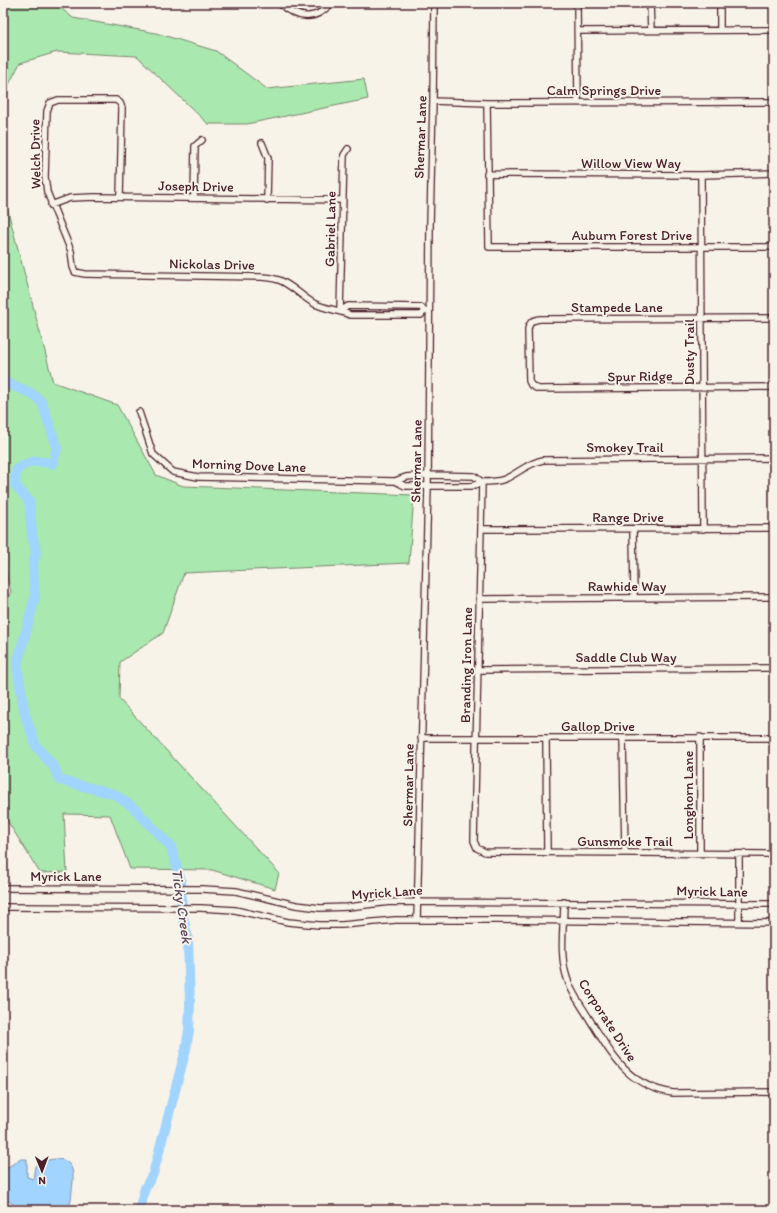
<svg xmlns="http://www.w3.org/2000/svg" width="777" height="1213" viewBox="0 0 777 1213" font-family="Itim,sans-serif">
<style>
.green{fill:#a9e8af;stroke:#7a846d}
.water{fill:#a1d4ff;stroke:#7e8caa}
.lines{fill:none;stroke-linecap:round;stroke-linejoin:round}
.river{stroke:#a1d4ff;stroke-width:10}
.minor-casing{stroke:#4a1f2b;stroke-width:8}
.minor{stroke:#f7f3e8;stroke-width:5.5}
.labels{text-anchor:middle;stroke-width:4;stroke-linejoin:round;paint-order:stroke}
.street-label{font-size:14px;fill:#4a1f2b;stroke:#f7f3e8}
.water-label{font-size:15px;font-style:italic;fill:#604c60;stroke:#f7f3e8}
</style>
<rect width="100%" height="100%" fill="#f7f3e8"/>
<filter id="ink" filterUnits="userSpaceOnUse"><feTurbulence type="fractalNoise" baseFrequency=".025" numOctaves="2"/><feDisplacementMap in="SourceGraphic" scale="8" xChannelSelector="R" yChannelSelector="G"/><feConvolveMatrix kernelMatrix="1 2 1 2 8 2 1 2 1" color-interpolation-filters="sRGB"/></filter>
<g filter="url(#ink)">
<path class="green" d="M 3,3 L 55,3 L 73,18 L 156,33 L 216,51 L 267,89 L 364,79 L 368,99 L 247,124 L 208,124 L 137,56 L 57,52 L 20,63 L 3,96 Z
M 3,192 L 53,382 L 117,405 L 156,475 L 183,486 L 414,495 L 409,563 L 184,573 L 163,633 L 120,662 L 119,699 L 279,873 L 275,889 L 212,870 L 130,869 L 110,815 L 64,814 L 67,872 L 40,873 L 3,814 L 3,606 L 11,592 L 3,561 Z"/>
<path class="water" d="M 21,1159 L 27,1159 L 27,1177 L 33,1179 C 34,1176 34,1170 35,1167 C 38,1162 44,1161 48,1160 C 73,1155 75,1171 72,1190 C 71,1198 72,1204 66,1210 L 22,1210 L 7,1200 L 3,1200 L 3,1172 L 8,1167 Z"/>
<g class="lines">
<path class="river" d="M 3,380 L 6,383 C 19,388 33,392 42,403 L 57,447 L 53,464 C 35,460 32,459 16,470 L 15,485 L 29,501 L 32,534 L 36,552 L 33,564 L 35,597 L 17,665 L 25,715 L 36,746 L 54,767 L 59,780 L 114,794 L 134,808 L 171,847 L 181,881 L 182,914 L 188,939 L 190,1004 L 189,1030 L 186,1049 L 153,1174 L 145,1188 L 139,1210"/>
<defs>
<path id="minor" d="M 279,3 C 291,14 306,21 321,12 C 325,10 328,6 331,3
M 577,3 L 578,102
M 650,3 L 651,30
M 720,3 L 720,30
M 578,31 L 774,30
M 433,101 L 487,103 L 774,102
M 487,103 L 489,247 L 774,247
M 262,143 L 268,158 L 267,200
M 487,174 L 701,175 L 774,173
M 701,175 L 703,529
M 120,197 L 122,108 L 120,103 L 116,100 L 58,100 L 50,103 L 47,111 L 45,177 L 47,192 L 71,251 L 73,267 L 75,272 L 85,274 L 261,277 C 267,277 273,278 279,280 C 292,285 302,297 315,304 C 326,309 339,310 350,315 L 421,315 L 424,311 L 429,312
M 194,198 L 195,146 L 202,140
M 51,205 L 70,198 L 94,197 L 343,200
M 340,311 L 344,155 L 348,149
M 340,311 L 348,306 L 421,307 L 424,311
M 774,318 L 540,319 C 533,320 530,321 528,329 L 529,381 L 531,385 L 538,389 L 774,387
M 139,412 L 153,454 L 173,472 L 198,477 L 395,481 L 406,477 L 428,475 L 474,476 L 482,482 L 472,486 L 405,486 L 395,481
M 774,458 L 543,460 C 528,463 518,473 505,479 C 497,482 490,482 482,482 L 474,841 L 477,848 L 485,852 L 774,854
M 481,529 L 774,528
M 633,529 L 634,598
M 479,599 L 774,597
M 478,670 L 774,668
M 700,737 L 700,853
M 421,738 L 774,738
M 623,738 L 625,853
M 546,739 L 547,852
M 3,888 L 202,889 L 236,891 L 296,905 L 320,908 L 348,907 L 390,902 L 774,904
M 564,902 C 564,926 559,954 567,978 C 571,993 582,1006 590,1020 C 613,1056 627,1086 673,1093 L 774,1092
M 3,907 L 201,908 L 235,910 L 288,922 L 319,925 L 342,925 L 395,920 L 497,920 L 774,923
M 417,920 L 428,486 L 430,224 L 433,101 L 434,3
M 739,922 L 739,854"/>
</defs>
<use href="#minor" class="minor-casing"/>
<use href="#minor" class="minor"/>
</g>
</g>
<g class="labels">
<g class="street-label">
<text x="604" y="95">Calm Springs Drive</text>
<text transform="translate(420 137) rotate(-88)" y="5">Shermar Lane</text>
<text transform="translate(35 154) rotate(-91)" y="5">Welch Drive</text>
<text x="631" y="168">Willow View Way</text>
<text transform="translate(196 186) rotate(1)" y="5">Joseph Drive</text>
<text transform="translate(330 229) rotate(-89)" y="5">Gabriel Lane</text>
<text x="632" y="240">Auburn Forest Drive</text>
<text transform="translate(212 264) rotate(1)" y="5">Nickolas Drive</text>
<text x="617" y="312">Stampede Lane</text>
<text transform="translate(689 352) rotate(-90)" y="5">Dusty Trail</text>
<text transform="translate(640 376) rotate(-1)" y="5">Spur Ridge</text>
<text x="625" y="452">Smokey Trail</text>
<text transform="translate(416 461) rotate(-89)" y="5">Shermar Lane</text>
<text transform="translate(249 465) rotate(2)" y="5">Morning Dove Lane</text>
<text x="628" y="522">Range Drive</text>
<text x="627" y="591">Rawhide Way</text>
<text x="626" y="662">Saddle Club Way</text>
<text transform="translate(466 665) rotate(-89)" y="5">Branding Iron Lane</text>
<text x="598" y="731">Gallop Drive</text>
<text transform="translate(408 785) rotate(-89)" y="5">Shermar Lane</text>
<text transform="translate(688 795) rotate(-90)" y="5">Longhorn Lane</text>
<text x="625" y="846">Gunsmoke Trail</text>
<text x="66" y="881">Myrick Lane</text>
<text transform="translate(712 891) rotate(1)" y="5">Myrick Lane</text>
<text transform="translate(387 892) rotate(-4)" y="5">Myrick Lane</text>
<text transform="translate(608 1020) rotate(57)" y="5">Corporate Drive</text>
</g>
<g class="water-label">
<text transform="translate(182 906) rotate(82)" y="5">Ticky Creek</text>
</g>
</g>
<rect width="777" height="1213" fill="none" stroke="#f7f3e8" stroke-width="16"/>
<rect x="8" y="8" width="761" height="1197" fill="none" stroke="#4a1f2b" stroke-width="1.5" filter="url(#ink)"/>
<g transform="translate(42 1171) rotate(179)" stroke="#f7f3e8" stroke-width="3" paint-order="stroke">
<path d="M0-3L7 15L0 10L-7 15Z" fill="#4a1f2b"/>
<text y="-6" font-size="11" font-weight="bold" text-anchor="middle" fill="#4a1f2b">N</text>
</g>
</svg>
